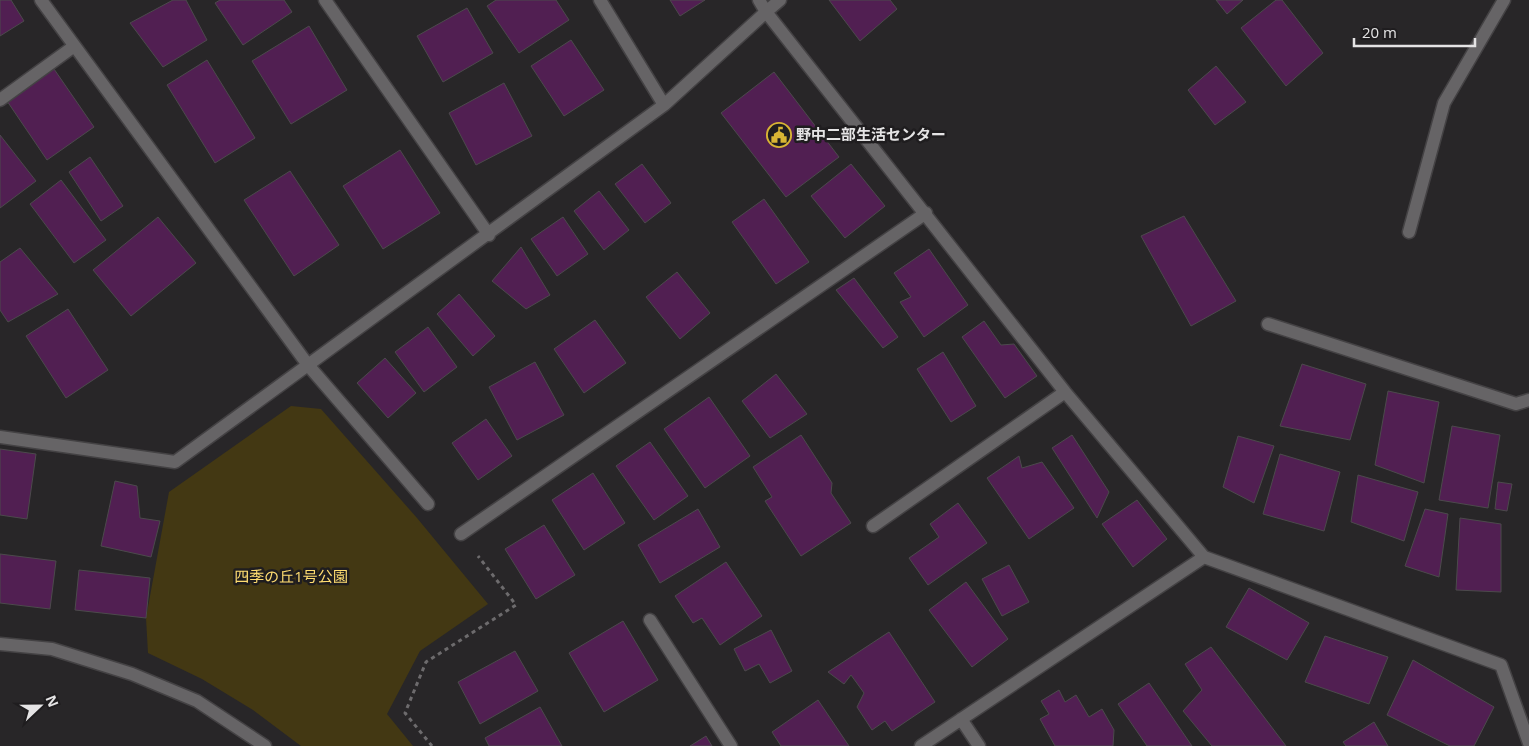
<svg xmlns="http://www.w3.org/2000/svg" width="1529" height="746" viewBox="0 0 1529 746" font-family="'Open Sans','Noto Sans JP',sans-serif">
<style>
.green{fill:#433813}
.building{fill:#511f52;stroke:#4c4a4c}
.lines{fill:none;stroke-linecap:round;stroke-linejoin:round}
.minor-casing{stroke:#444244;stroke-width:15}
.path{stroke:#6d6b6d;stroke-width:3;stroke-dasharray:4 4;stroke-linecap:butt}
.minor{stroke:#666466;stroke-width:12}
.labels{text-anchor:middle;stroke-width:5;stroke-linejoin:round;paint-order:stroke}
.poi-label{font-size:15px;font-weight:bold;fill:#e5e4e5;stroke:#1f1d1f;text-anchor:start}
.park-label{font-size:15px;fill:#ffdd71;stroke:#1f1d1f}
</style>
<rect width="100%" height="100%" fill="#282628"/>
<path class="green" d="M 291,406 L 321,409 L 417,518 L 488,604 L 420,651 L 387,714 L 413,746 L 301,746 L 253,710 L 202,679 L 148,653 L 146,618 L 169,492 Z"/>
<path class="building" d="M 0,0 L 11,0 L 24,21 L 0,36 Z
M 173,0 L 186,0 L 207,40 L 163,67 L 130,23 Z
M 220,0 L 284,0 L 292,12 L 243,45 L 215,3 Z
M 496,0 L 556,0 L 569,20 L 519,53 L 487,6 Z
M 670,0 L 705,0 L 680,16 Z
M 829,0 L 890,0 L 897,9 L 860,41 Z
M 1216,0 L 1243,0 L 1227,14 Z
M 1276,0 L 1282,0 L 1323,53 L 1286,86 L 1241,28 Z
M 467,8 L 493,53 L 443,82 L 417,36 Z
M 309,26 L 347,90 L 291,124 L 252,61 Z
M 571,40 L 604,90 L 564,116 L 531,66 Z
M 207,60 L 255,138 L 215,163 L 167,85 Z
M 1216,66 L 1246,102 L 1215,125 L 1188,90 Z
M 54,69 L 94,127 L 47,160 L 7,101 Z
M 774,72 L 839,157 L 786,197 L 721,113 Z
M 504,83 L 532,136 L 476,165 L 449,113 Z
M 0,135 L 36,181 L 0,208 Z
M 400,150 L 440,213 L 383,249 L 343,186 Z
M 90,157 L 123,206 L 101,221 L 69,172 Z
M 642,164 L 671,203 L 645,223 L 615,184 Z
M 851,164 L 885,206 L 845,238 L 811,196 Z
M 290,171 L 339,245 L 294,276 L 244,200 Z
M 61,180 L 106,240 L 74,263 L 30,204 Z
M 599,191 L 629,230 L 604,250 L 574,211 Z
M 764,199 L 809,262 L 776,284 L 732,222 Z
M 1184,216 L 1236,301 L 1191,326 L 1141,236 Z
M 158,217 L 196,263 L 131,316 L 93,270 Z
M 563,217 L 588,254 L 557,276 L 531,239 Z
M 521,247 L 550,295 L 526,309 L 492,281 Z
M 20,248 L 58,294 L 8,322 L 0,310 L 0,262 Z
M 929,249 L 968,305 L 924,337 L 900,302 L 911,297 L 894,273 Z
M 677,272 L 710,313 L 680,339 L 646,297 Z
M 854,278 L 898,337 L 883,348 L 836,290 Z
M 459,294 L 495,336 L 473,356 L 437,314 Z
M 68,309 L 108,370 L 66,398 L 26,336 Z
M 595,320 L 626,363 L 584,393 L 554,349 Z
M 984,321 L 1001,345 L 1014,344 L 1037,376 L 1005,398 L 962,337 Z
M 428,327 L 457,367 L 424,392 L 395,352 Z
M 943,352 L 976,406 L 951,422 L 917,369 Z
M 385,358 L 416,393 L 388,418 L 357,383 Z
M 535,362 L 564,415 L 517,440 L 489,387 Z
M 1302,364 L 1366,384 L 1350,440 L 1280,426 Z
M 776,374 L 807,414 L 770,438 L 742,401 Z
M 1388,391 L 1439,402 L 1424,483 L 1375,465 Z
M 709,397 L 750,456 L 705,488 L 664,429 Z
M 486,419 L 512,456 L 478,480 L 452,443 Z
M 1452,426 L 1500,435 L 1488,508 L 1439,500 Z
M 801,435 L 832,483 L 831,493 L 851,523 L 801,556 L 765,501 L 772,497 L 753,467 Z
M 1072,435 L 1109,492 L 1097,518 L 1052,448 Z
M 1238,436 L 1274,446 L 1254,503 L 1223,487 Z
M 650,442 L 688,496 L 654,520 L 616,466 Z
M 0,449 L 36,454 L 27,519 L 0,515 Z
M 1280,454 L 1340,472 L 1324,531 L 1263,514 Z
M 1019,456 L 1022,468 L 1042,462 L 1074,508 L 1029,539 L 987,478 Z
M 593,473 L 625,523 L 584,550 L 552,500 Z
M 1358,475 L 1418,492 L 1404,541 L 1351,522 Z
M 115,481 L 137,486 L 140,518 L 160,521 L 151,557 L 101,546 Z
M 1498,482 L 1512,484 L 1507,511 L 1495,509 Z
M 1137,500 L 1167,539 L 1133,567 L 1102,524 Z
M 958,503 L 987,543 L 928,585 L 909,558 L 939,537 L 930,524 Z
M 698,509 L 720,547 L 660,583 L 638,545 Z
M 1425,509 L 1448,514 L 1439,577 L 1405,566 Z
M 1460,518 L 1501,524 L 1501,592 L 1456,590 Z
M 544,525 L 575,575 L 536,599 L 505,549 Z
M 0,554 L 56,561 L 50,609 L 0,603 Z
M 726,562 L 762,616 L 720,645 L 702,618 L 693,623 L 675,596 Z
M 1009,565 L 1029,602 L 1002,616 L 982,579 Z
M 79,570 L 150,578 L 146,618 L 75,610 Z
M 966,582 L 1008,639 L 972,667 L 929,610 Z
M 1249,588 L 1309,623 L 1287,660 L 1226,627 Z
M 623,621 L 658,680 L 604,712 L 569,653 Z
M 771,630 L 792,671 L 770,683 L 759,664 L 745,671 L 734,649 Z
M 889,632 L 935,702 L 892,731 L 885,721 L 872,730 L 857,707 L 864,693 L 851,675 L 844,684 L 828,672 Z
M 1325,636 L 1388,657 L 1369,704 L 1305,682 Z
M 1211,647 L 1286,746 L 1212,746 L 1183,711 L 1202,690 L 1185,664 Z
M 515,651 L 538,691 L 480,724 L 458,682 Z
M 1413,660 L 1494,707 L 1474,746 L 1450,746 L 1387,715 Z
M 1149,683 L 1192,746 L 1147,746 L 1118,704 Z
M 1059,690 L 1065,702 L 1076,695 L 1089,717 L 1102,709 L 1114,730 L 1113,746 L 1055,746 L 1040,719 L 1049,714 L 1041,701 Z
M 818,700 L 849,746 L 781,746 L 772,732 Z
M 540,707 L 562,746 L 489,746 L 485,738 Z
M 1374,722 L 1388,746 L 1346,746 L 1343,742 Z
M 706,736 L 712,746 L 690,746 Z"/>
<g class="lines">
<defs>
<path id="minor" d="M 41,0 L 308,365 L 428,504
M 325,0 L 489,235
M 600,0 L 664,105
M 759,0 L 766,12 L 780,0
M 0,100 L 73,47
M 1409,232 L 1444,103 L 1504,0
M 1268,324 L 1516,404 L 1529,400
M 0,437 L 175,462 L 664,105 L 766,12 L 1065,392 L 1204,557
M 873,526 L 1065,392
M 461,534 L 926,213
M 650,620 L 731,746
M 0,644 L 52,649 L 132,674 L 197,701 L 265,746
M 961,719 L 979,746
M 921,746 L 1204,557 L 1501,665 L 1529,743"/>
</defs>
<use href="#minor" class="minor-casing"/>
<path class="path" d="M 432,746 L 405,713 L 426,662 L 516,605 L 478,556"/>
<use href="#minor" class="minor"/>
</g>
<defs>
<symbol id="civic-ring" viewBox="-11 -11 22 22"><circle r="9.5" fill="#1f1d1f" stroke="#d8b434" stroke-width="1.5"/><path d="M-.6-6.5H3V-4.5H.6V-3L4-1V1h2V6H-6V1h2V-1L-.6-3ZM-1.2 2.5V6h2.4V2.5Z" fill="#d8b434"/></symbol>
</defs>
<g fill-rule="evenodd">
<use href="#civic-ring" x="765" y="121" width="28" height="28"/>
</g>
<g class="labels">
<g class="poi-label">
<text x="796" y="140">野中二部生活センター</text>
</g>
<g class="park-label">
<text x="291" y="582">四季の丘1号公園</text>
</g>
</g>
<g transform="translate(40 706) rotate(68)" stroke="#1f1d1f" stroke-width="4" paint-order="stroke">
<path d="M0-4L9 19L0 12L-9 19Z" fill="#e5e4e5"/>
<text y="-8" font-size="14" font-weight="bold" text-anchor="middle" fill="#e5e4e5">N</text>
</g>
<path d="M1354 38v8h121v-8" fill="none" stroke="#e5e4e5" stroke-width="2.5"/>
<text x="1362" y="38" font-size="15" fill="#e5e4e5" stroke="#1f1d1f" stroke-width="4" paint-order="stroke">20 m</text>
</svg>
